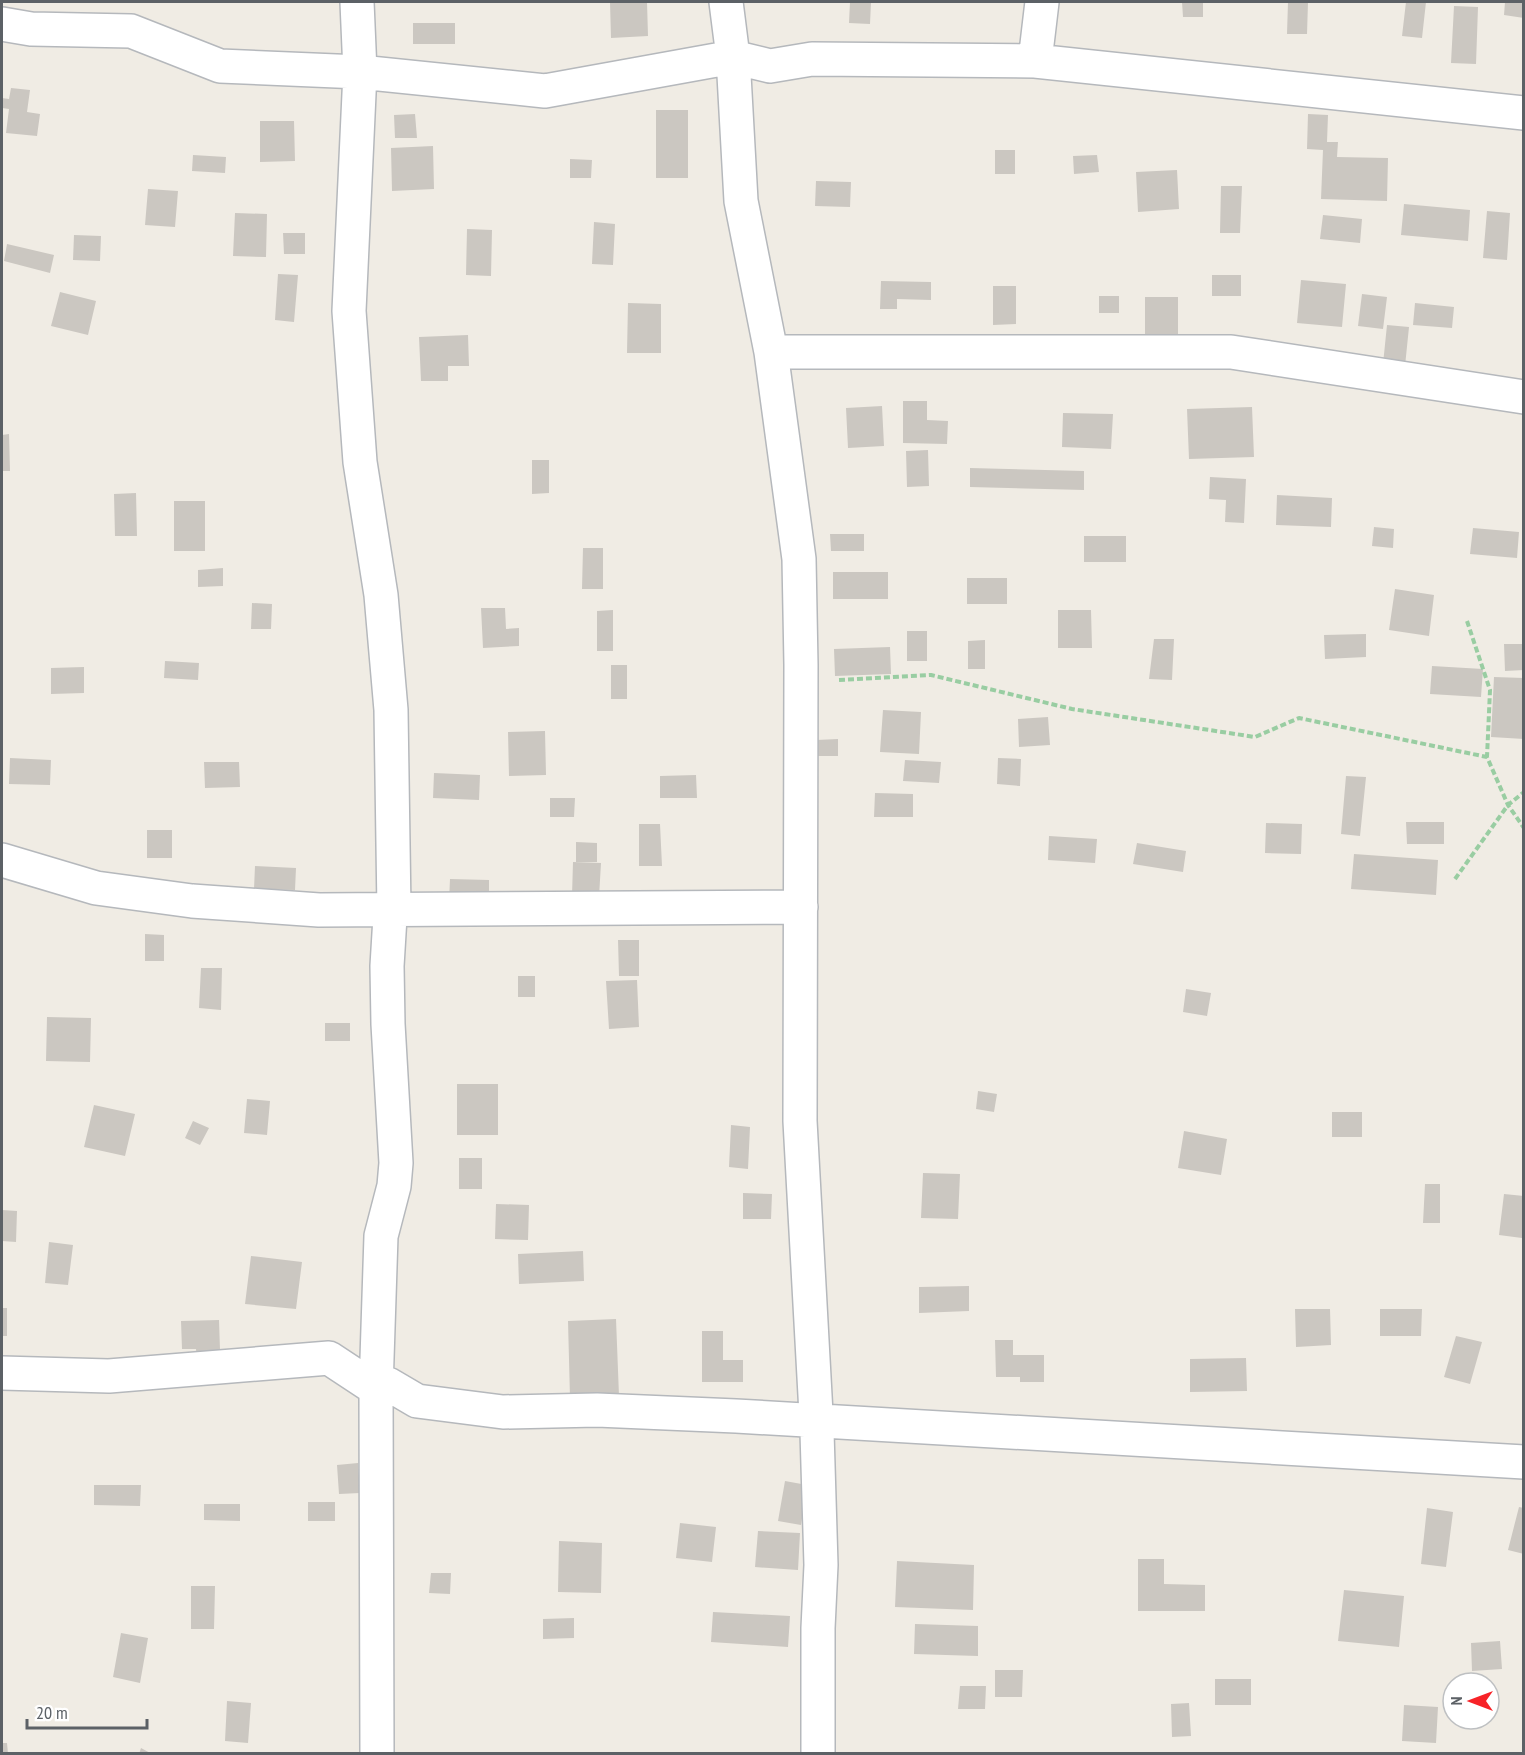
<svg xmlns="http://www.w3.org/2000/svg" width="1525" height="1755" viewBox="0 0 1525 1755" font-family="'PT Sans Narrow',sans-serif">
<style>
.building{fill:#cbc7c1}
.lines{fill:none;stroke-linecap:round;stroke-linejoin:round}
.minor-casing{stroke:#b5b8bc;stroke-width:36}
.path{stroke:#99cda2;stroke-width:4;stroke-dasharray:6 3;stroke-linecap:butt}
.minor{stroke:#fff;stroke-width:33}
</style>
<rect width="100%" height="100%" fill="#f0ece4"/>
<path class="building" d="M 610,2 L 647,2 L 648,36 L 611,38 Z
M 850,2 L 871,2 L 870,24 L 849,23 Z
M 1182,2 L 1203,2 L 1203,17 L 1183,17 Z
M 1288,2 L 1308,2 L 1307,34 L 1287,34 Z
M 1406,2 L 1426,2 L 1422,38 L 1402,36 Z
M 1505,2 L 1524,2 L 1524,18 L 1504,15 Z
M 1454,6 L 1478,7 L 1476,64 L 1451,63 Z
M 413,23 L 455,23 L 455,44 L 413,44 Z
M 11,88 L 30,90 L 27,112 L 40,114 L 37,136 L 6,133 L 9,109 L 2,108 L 2,98 L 9,99 Z
M 656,110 L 688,110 L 688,178 L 656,178 Z
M 415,114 L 417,138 L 395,138 L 394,115 Z
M 1308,114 L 1328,115 L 1327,142 L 1338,142 L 1337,157 L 1388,158 L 1387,201 L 1321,199 L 1323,150 L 1307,149 Z
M 260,121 L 294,121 L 295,161 L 260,162 Z
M 433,146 L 434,189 L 392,191 L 391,148 Z
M 995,150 L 1015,150 L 1015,174 L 995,174 Z
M 193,155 L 226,157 L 225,173 L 192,171 Z
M 1097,155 L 1099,172 L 1074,174 L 1073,156 Z
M 570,159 L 592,160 L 591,178 L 570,178 Z
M 1177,170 L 1179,209 L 1138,212 L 1136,172 Z
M 816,181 L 851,182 L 850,207 L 815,206 Z
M 1221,186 L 1242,186 L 1240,233 L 1220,233 Z
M 148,189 L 178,191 L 175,227 L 145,225 Z
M 1404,204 L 1470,210 L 1468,241 L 1401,235 Z
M 1487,211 L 1510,213 L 1507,260 L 1483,258 Z
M 235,213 L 267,214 L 266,257 L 233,256 Z
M 1323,215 L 1362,219 L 1360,243 L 1320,239 Z
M 594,222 L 615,224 L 613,265 L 592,264 Z
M 467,229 L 492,230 L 491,276 L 466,275 Z
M 283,233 L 305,233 L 305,254 L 284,254 Z
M 74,235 L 101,236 L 100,261 L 73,260 Z
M 7,244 L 54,255 L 50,273 L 4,261 Z
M 278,274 L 298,275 L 294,322 L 275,320 Z
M 1212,275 L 1241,275 L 1241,296 L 1212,296 Z
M 1301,280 L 1346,284 L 1342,327 L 1297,323 Z
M 881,281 L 931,282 L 931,300 L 897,299 L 897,309 L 880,309 Z
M 993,286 L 1016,286 L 1016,324 L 993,325 Z
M 60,292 L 96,301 L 88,335 L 51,326 Z
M 1362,294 L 1387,297 L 1383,329 L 1358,326 Z
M 1099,296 L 1119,296 L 1119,313 L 1099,313 Z
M 1145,297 L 1178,297 L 1178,341 L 1145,341 Z
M 628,303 L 661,304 L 661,353 L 627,353 Z
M 1415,303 L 1454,307 L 1452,328 L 1413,325 Z
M 1387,325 L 1409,327 L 1405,366 L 1383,364 Z
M 468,335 L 469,366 L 448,366 L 448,381 L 421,381 L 419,337 Z
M 903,401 L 927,401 L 927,420 L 948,421 L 947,444 L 903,443 Z
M 882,406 L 884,446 L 848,448 L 846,408 Z
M 1252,407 L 1254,457 L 1189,459 L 1187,409 Z
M 1063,413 L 1113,414 L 1111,449 L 1062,447 Z
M 9,434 L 10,471 L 2,471 L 2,435 Z
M 928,450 L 929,486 L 907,487 L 906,451 Z
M 532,460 L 549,460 L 549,493 L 532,494 Z
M 970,468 L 1084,471 L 1084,490 L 970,487 Z
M 1210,477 L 1246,479 L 1244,523 L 1225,522 L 1226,500 L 1209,499 Z
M 136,493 L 137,536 L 115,536 L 114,494 Z
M 1277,495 L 1332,498 L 1331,527 L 1276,525 Z
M 174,501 L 205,501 L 205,551 L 174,551 Z
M 1374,527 L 1394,529 L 1393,548 L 1372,546 Z
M 1473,528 L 1519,532 L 1517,558 L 1470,554 Z
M 830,534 L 864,534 L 864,551 L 831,551 Z
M 1084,536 L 1126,536 L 1126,562 L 1084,562 Z
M 583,548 L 603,548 L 603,589 L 582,589 Z
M 223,568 L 223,586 L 198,587 L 198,570 Z
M 833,572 L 888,572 L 888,599 L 833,599 Z
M 967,578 L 1007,578 L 1007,604 L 967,604 Z
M 1395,589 L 1434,595 L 1429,636 L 1389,630 Z
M 252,603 L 272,604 L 271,629 L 251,629 Z
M 481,608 L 505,608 L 506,629 L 519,628 L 519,646 L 483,648 Z
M 613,610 L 613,651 L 597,651 L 597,611 Z
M 1058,610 L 1091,610 L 1092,648 L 1058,648 Z
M 907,631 L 927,631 L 927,661 L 907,661 Z
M 1366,634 L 1366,657 L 1325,659 L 1324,635 Z
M 1154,639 L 1174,639 L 1172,680 L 1149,679 Z
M 985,640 L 985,669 L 968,669 L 968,641 Z
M 1504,644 L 1524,644 L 1524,670 L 1505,671 Z
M 890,647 L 891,674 L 835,676 L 834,649 Z
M 165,661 L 199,663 L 198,680 L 164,678 Z
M 611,665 L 627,665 L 627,699 L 611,699 Z
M 1432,666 L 1483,669 L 1481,697 L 1430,694 Z
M 84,667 L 84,693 L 51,694 L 51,668 Z
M 1494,677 L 1524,678 L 1524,739 L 1491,737 Z
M 883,710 L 921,712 L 919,754 L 880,752 Z
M 1048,717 L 1050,745 L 1019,747 L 1018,719 Z
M 545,731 L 546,775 L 509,776 L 508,732 Z
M 838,739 L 838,756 L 816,756 L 816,740 Z
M 10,758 L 51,760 L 50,785 L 9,784 Z
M 998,758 L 1021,759 L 1020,786 L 997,784 Z
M 905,760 L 941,762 L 939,783 L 903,781 Z
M 204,762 L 239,762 L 240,787 L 205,788 Z
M 434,773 L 480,775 L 479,800 L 433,798 Z
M 696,775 L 697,798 L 660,798 L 660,776 Z
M 1346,776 L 1366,777 L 1360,836 L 1341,834 Z
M 875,793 L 913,794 L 913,817 L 874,817 Z
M 550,798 L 575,798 L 574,817 L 550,817 Z
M 1406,822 L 1444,822 L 1444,844 L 1407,844 Z
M 1266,823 L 1302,824 L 1301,854 L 1265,853 Z
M 639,824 L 660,824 L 662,866 L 639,866 Z
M 147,830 L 172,830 L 172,858 L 147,858 Z
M 1049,836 L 1097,839 L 1095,863 L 1048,860 Z
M 576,842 L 597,843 L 597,862 L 576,862 Z
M 1137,843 L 1186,851 L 1183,872 L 1133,864 Z
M 1354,854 L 1438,860 L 1436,895 L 1351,889 Z
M 573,862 L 601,863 L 599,897 L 572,896 Z
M 255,866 L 296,868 L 295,890 L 254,889 Z
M 450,879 L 489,880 L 489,903 L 449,902 Z
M 145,934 L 164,935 L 164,961 L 145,961 Z
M 618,940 L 639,940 L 639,976 L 619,976 Z
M 201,968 L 222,968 L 221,1010 L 199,1008 Z
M 518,976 L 535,976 L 535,997 L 518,997 Z
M 637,980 L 639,1027 L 609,1029 L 606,981 Z
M 1186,989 L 1211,993 L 1207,1016 L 1183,1012 Z
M 47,1017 L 91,1018 L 90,1062 L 46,1061 Z
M 325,1023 L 350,1023 L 350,1041 L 325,1041 Z
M 457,1084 L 498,1084 L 498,1135 L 457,1135 Z
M 978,1091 L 997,1094 L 994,1112 L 976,1109 Z
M 247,1099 L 270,1101 L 267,1135 L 244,1133 Z
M 94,1105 L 135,1114 L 125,1156 L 84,1147 Z
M 1332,1112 L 1362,1112 L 1362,1137 L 1332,1137 Z
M 193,1121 L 209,1128 L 200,1145 L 185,1138 Z
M 731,1125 L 750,1127 L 748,1169 L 729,1167 Z
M 1184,1131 L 1227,1139 L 1221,1175 L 1178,1168 Z
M 459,1158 L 482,1158 L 482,1189 L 459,1189 Z
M 923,1173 L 960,1174 L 958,1219 L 921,1218 Z
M 1425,1184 L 1440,1184 L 1440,1223 L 1423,1223 Z
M 743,1193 L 772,1194 L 771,1219 L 743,1219 Z
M 1504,1194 L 1524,1196 L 1522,1238 L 1499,1235 Z
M 496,1204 L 529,1205 L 528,1240 L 495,1239 Z
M 2,1210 L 17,1211 L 16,1242 L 2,1241 Z
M 49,1242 L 73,1245 L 68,1285 L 45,1283 Z
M 583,1251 L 584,1281 L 519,1284 L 518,1254 Z
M 251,1256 L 302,1262 L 296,1309 L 245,1304 Z
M 969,1286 L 969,1311 L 919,1313 L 919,1287 Z
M 2,1308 L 7,1308 L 7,1336 L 2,1336 Z
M 1295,1309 L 1330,1309 L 1331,1345 L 1296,1347 Z
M 1380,1309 L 1422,1309 L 1421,1336 L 1380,1336 Z
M 616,1319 L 619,1396 L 570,1398 L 568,1321 Z
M 219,1320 L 220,1350 L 205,1351 L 205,1361 L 197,1361 L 196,1349 L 182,1349 L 181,1321 Z
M 702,1331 L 723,1331 L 723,1360 L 743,1360 L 743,1382 L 702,1382 Z
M 1456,1336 L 1482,1342 L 1470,1384 L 1444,1377 Z
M 995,1340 L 1013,1340 L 1013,1355 L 1044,1355 L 1044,1382 L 1020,1382 L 1020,1377 L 996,1377 Z
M 1246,1358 L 1247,1391 L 1190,1392 L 1190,1359 Z
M 358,1463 L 360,1493 L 339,1494 L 337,1465 Z
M 785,1481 L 807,1485 L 801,1525 L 778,1521 Z
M 94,1485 L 141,1485 L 140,1506 L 94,1505 Z
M 308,1502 L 335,1502 L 335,1521 L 308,1521 Z
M 204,1504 L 240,1504 L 240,1521 L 204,1520 Z
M 1519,1507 L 1524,1508 L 1524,1554 L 1508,1550 Z
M 1427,1508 L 1453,1512 L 1446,1567 L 1421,1564 Z
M 680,1523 L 716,1527 L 712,1562 L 676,1558 Z
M 758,1531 L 800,1533 L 798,1570 L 755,1567 Z
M 559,1541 L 602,1543 L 601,1593 L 558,1592 Z
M 1138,1559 L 1164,1559 L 1164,1584 L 1205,1585 L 1205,1611 L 1138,1611 Z
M 897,1561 L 974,1565 L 973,1610 L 895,1607 Z
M 431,1573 L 451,1573 L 450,1594 L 429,1593 Z
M 191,1586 L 215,1586 L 214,1629 L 191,1629 Z
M 1344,1590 L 1404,1596 L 1399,1647 L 1338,1641 Z
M 713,1612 L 790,1616 L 788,1647 L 711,1642 Z
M 574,1618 L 574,1638 L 543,1639 L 543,1619 Z
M 915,1624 L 978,1626 L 978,1656 L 914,1654 Z
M 121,1633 L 148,1638 L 140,1683 L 113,1677 Z
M 1500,1641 L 1502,1669 L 1472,1671 L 1471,1643 Z
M 995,1670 L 1023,1670 L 1022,1697 L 995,1697 Z
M 1215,1679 L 1251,1679 L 1251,1705 L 1215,1705 Z
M 960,1686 L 986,1686 L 985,1709 L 958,1709 Z
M 227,1701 L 251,1703 L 248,1743 L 225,1741 Z
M 1189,1703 L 1191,1736 L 1172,1737 L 1171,1704 Z
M 1404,1705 L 1438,1707 L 1436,1743 L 1402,1741 Z
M 2,1743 L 7,1743 L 8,1754 L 2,1754 Z
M 141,1748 L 152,1754 L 139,1754 Z"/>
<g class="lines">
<defs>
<path id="minor" d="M 357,2 L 360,72 L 349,311 L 360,462 L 381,595 L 391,710 L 394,911 L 390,917 L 387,966 L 388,1024 L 396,1163 L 394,1186 L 381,1236 L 376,1389 L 377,1754
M 726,2 L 733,57 L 741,201 L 771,352 L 799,559 L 801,665 L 800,1121 L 817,1432 L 821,1565 L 818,1628 L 818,1754
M 2,24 L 31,29 L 131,31 L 220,66 L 360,72 L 545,91 L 733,57 L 770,66 L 812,59 L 1035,61 L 1524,113
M 1035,61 L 1042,2
M 771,352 L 1231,352 L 1524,397
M 2,860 L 96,888 L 192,901 L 319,910 L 801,907
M 2,1373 L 109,1376 L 329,1358 L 376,1389 L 388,1384 L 417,1401 L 503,1412 L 597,1410 L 736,1416 L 1524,1462"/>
</defs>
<use href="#minor" class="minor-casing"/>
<path class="path" d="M 1467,621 L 1490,690 L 1487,757 L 1508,805 L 1524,828
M 839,680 L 931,675 L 1072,709 L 1255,737 L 1299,718 L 1487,757
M 1455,879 L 1508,805 L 1524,792"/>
<use href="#minor" class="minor"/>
</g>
<rect width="1525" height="1755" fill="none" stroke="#5c6166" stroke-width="6"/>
<g transform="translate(1471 1701) rotate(270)"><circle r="28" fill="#ffffff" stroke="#bec0c2" stroke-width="1.5"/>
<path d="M0-4.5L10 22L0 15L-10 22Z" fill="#f72328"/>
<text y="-9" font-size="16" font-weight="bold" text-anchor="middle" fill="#5c6166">N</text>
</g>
<path d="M27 1719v9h120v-9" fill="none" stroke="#5c6166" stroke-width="3"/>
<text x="36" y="1719" font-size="18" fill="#5c6166" stroke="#ffffff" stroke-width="4.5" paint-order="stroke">20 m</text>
</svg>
